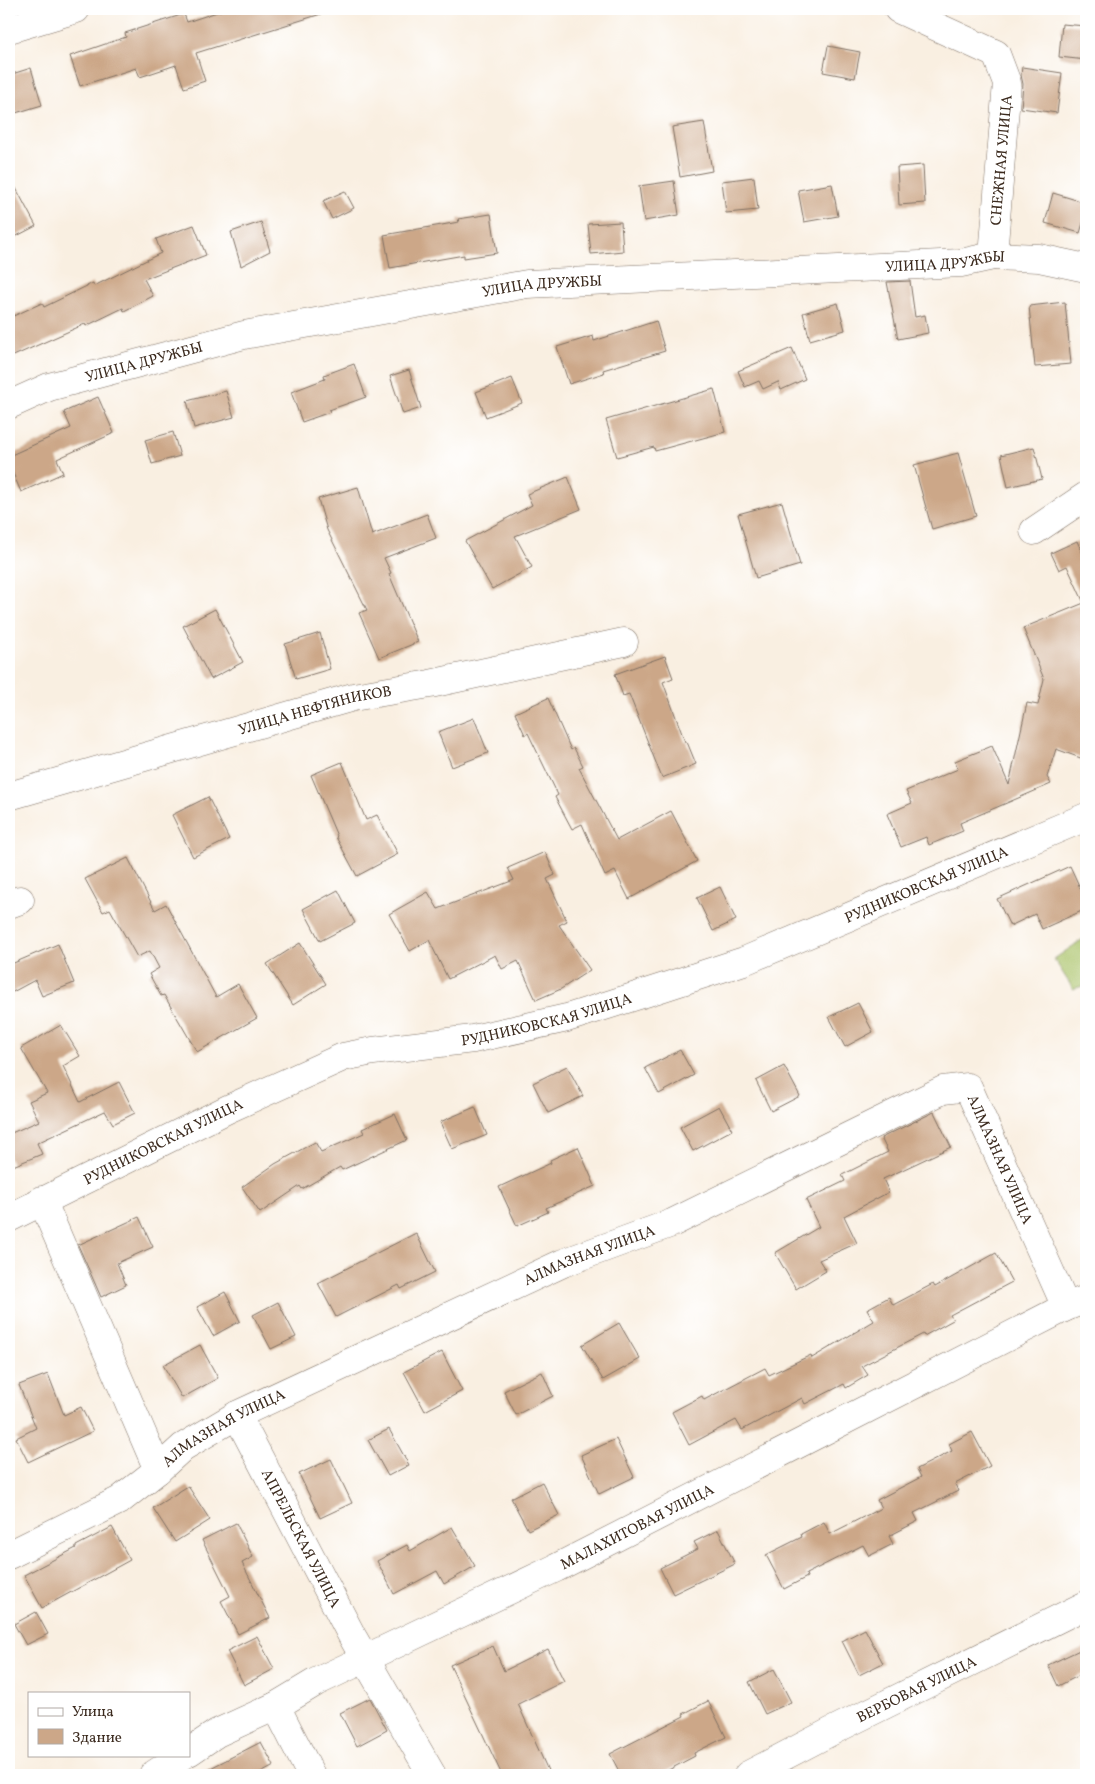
<svg xmlns="http://www.w3.org/2000/svg" width="1095" height="1784" viewBox="0 0 1095 1784" font-family="Vollkorn,serif">
<style>
.green{fill:#aac369;stroke:#727644}
.building{fill:#cca788}
.lines{fill:none;stroke-linecap:round;stroke-linejoin:round}
.minor-casing{stroke:#7e6f62;stroke-width:29}
.minor{stroke:#fff;stroke-width:28}
.labels{text-anchor:middle;stroke-width:4;stroke-linejoin:round;paint-order:stroke}
.street-label{font-size:15px;fill:#3b2a1e;stroke:#fff}
</style>
<rect width="100%" height="100%" fill="#fff"/>
<filter id="ink" filterUnits="userSpaceOnUse"><feTurbulence type="fractalNoise" baseFrequency=".02" numOctaves="2"/><feDisplacementMap in="SourceGraphic" scale="10" xChannelSelector="R" yChannelSelector="G"/><feConvolveMatrix kernelMatrix="1 2 1 2 8 2 1 2 1" color-interpolation-filters="sRGB"/></filter>
<filter id="wash" filterUnits="userSpaceOnUse"><feTurbulence type="fractalNoise" baseFrequency=".0096" numOctaves="4" result="noise"/><feDisplacementMap in="SourceGraphic" scale="20" xChannelSelector="R" yChannelSelector="G"/><feGaussianBlur stdDeviation="1.12" result="paint"/><feColorMatrix in="noise" values="0 0 0 0 0 0 0 0 0 0 0 0 0 0 0 0 0 1.4 0 .05"/><feComposite in="paint" operator="in"/></filter>
<g filter="url(#wash)">
<rect width="100%" height="100%" fill="#f9efe1"/>
<path class="green" d="M 1086,937 L 1086,985 L 1073,989 L 1054,959 Z"/>
<g id="blocks">
<path class="building" d="M 226,9 L 321,9 L 321,14 L 196,53 L 205,81 L 184,88 L 176,65 L 140,77 L 136,68 L 80,86 L 70,56 L 126,37 L 125,33 L 184,14 L 187,22 Z
M 1062,24 L 1086,26 L 1086,60 L 1059,57 Z
M 828,46 L 860,52 L 855,78 L 823,72 Z
M 1022,67 L 1062,73 L 1057,113 L 1021,108 L 1023,84 L 1021,75 Z
M 31,68 L 42,105 L 9,115 L 9,75 Z
M 704,122 L 712,171 L 680,177 L 672,127 Z
M 923,165 L 925,203 L 899,205 L 897,167 Z
M 9,175 L 36,226 L 9,240 Z
M 754,177 L 758,210 L 726,213 L 722,181 Z
M 674,181 L 679,215 L 644,221 L 639,186 Z
M 832,184 L 838,216 L 804,222 L 798,190 Z
M 345,191 L 354,208 L 332,219 L 323,201 Z
M 1053,193 L 1086,203 L 1086,213 L 1080,233 L 1045,223 Z
M 491,214 L 497,253 L 464,258 L 464,255 L 390,268 L 384,235 L 459,222 L 458,219 Z
M 261,222 L 270,251 L 241,266 L 231,232 Z
M 621,222 L 623,251 L 591,254 L 588,224 Z
M 194,225 L 206,255 L 144,279 L 153,296 L 124,311 L 123,308 L 86,326 L 85,324 L 9,358 L 9,318 L 42,303 L 44,307 L 93,283 L 94,286 L 161,253 L 156,239 Z
M 910,281 L 915,317 L 925,315 L 928,333 L 898,339 L 887,282 Z
M 1065,302 L 1071,364 L 1035,367 L 1029,306 Z
M 838,303 L 845,330 L 810,340 L 803,313 Z
M 656,321 L 665,351 L 603,370 L 604,373 L 569,384 L 557,347 L 593,336 L 594,341 Z
M 792,348 L 805,379 L 781,390 L 778,382 L 763,389 L 759,381 L 745,387 L 738,371 Z
M 354,364 L 366,397 L 329,410 L 330,412 L 302,422 L 291,392 L 325,379 L 324,375 Z
M 409,370 L 421,408 L 403,414 L 390,376 Z
M 512,378 L 522,403 L 486,417 L 476,392 Z
M 714,389 L 725,432 L 655,451 L 654,447 L 617,457 L 606,420 Z
M 226,391 L 234,417 L 194,428 L 187,401 Z
M 98,397 L 114,433 L 57,459 L 63,473 L 21,492 L 9,464 L 9,456 L 71,428 L 64,412 Z
M 173,432 L 180,456 L 152,464 L 145,440 Z
M 1034,447 L 1042,479 L 1008,487 L 1001,455 Z
M 958,453 L 976,516 L 932,529 L 914,465 Z
M 568,477 L 581,509 L 515,536 L 532,567 L 492,589 L 465,541 L 532,505 L 527,494 Z
M 358,487 L 372,535 L 427,514 L 436,538 L 384,558 L 391,573 L 389,574 L 418,642 L 379,658 L 359,613 L 367,610 L 327,530 L 318,499 Z
M 782,502 L 800,565 L 756,578 L 738,514 Z
M 1077,541 L 1086,561 L 1086,760 L 1056,749 L 1047,777 L 1051,784 L 960,823 L 963,831 L 929,845 L 926,837 L 901,847 L 887,814 L 912,803 L 906,791 L 958,769 L 955,761 L 992,746 L 1009,785 L 1027,703 L 1038,705 L 1044,679 L 1023,628 L 1084,603 L 1067,566 L 1059,570 L 1051,553 Z
M 215,609 L 243,662 L 211,679 L 183,626 Z
M 320,633 L 330,669 L 296,679 L 285,644 Z
M 665,656 L 673,678 L 663,682 L 685,742 L 687,742 L 696,764 L 662,778 L 629,694 L 623,696 L 615,674 Z
M 548,698 L 571,750 L 574,748 L 583,766 L 579,768 L 617,840 L 671,811 L 697,861 L 629,899 L 615,871 L 605,876 L 582,824 L 572,829 L 555,797 L 558,795 L 528,733 L 525,735 L 515,713 Z
M 474,718 L 488,753 L 452,767 L 438,732 Z
M 342,762 L 366,820 L 377,815 L 398,854 L 357,876 L 336,837 L 337,836 L 311,775 Z
M 208,797 L 229,839 L 193,857 L 172,815 Z
M 545,852 L 555,875 L 547,879 L 567,921 L 559,925 L 590,970 L 561,989 L 536,1000 L 518,961 L 502,969 L 495,955 L 448,979 L 429,940 L 410,951 L 389,914 L 428,892 L 438,909 L 514,880 L 508,868 Z
M 128,858 L 155,910 L 166,904 L 216,997 L 238,984 L 257,1018 L 197,1052 L 164,995 L 161,996 L 149,974 L 159,968 L 150,951 L 137,957 L 110,909 L 103,912 L 85,879 Z
M 1070,866 L 1086,901 L 1086,909 L 1042,929 L 1035,914 L 1010,926 L 997,899 Z
M 720,887 L 736,920 L 713,931 L 697,898 Z
M 338,890 L 355,923 L 320,941 L 303,909 Z
M 300,943 L 326,984 L 293,1005 L 267,964 Z
M 58,944 L 74,983 L 42,996 L 35,980 L 9,994 L 9,965 Z
M 858,1003 L 873,1032 L 845,1047 L 829,1017 Z
M 61,1025 L 80,1056 L 63,1066 L 80,1102 L 119,1082 L 135,1113 L 113,1124 L 105,1111 L 37,1143 L 42,1154 L 13,1166 L 9,1157 L 9,1134 L 39,1121 L 29,1101 L 47,1093 L 21,1048 Z
M 680,1050 L 694,1075 L 659,1094 L 645,1068 Z
M 567,1066 L 583,1096 L 548,1113 L 533,1083 Z
M 784,1066 L 800,1096 L 771,1111 L 756,1081 Z
M 719,1106 L 732,1130 L 693,1151 L 680,1127 Z
M 475,1107 L 487,1135 L 452,1149 L 440,1122 Z
M 934,1112 L 951,1147 L 883,1179 L 889,1192 L 844,1216 L 857,1243 L 819,1260 L 826,1271 L 796,1289 L 775,1253 L 819,1227 L 806,1200 L 845,1181 L 842,1175 L 888,1152 L 881,1138 Z
M 395,1114 L 407,1140 L 342,1170 L 340,1167 L 302,1189 L 300,1186 L 260,1213 L 242,1187 L 275,1164 L 315,1142 L 321,1152 L 364,1133 L 362,1129 Z
M 578,1147 L 595,1186 L 546,1208 L 548,1212 L 517,1226 L 499,1187 L 551,1163 L 550,1160 Z
M 139,1217 L 153,1247 L 117,1263 L 126,1285 L 101,1297 L 78,1245 Z
M 416,1233 L 435,1272 L 401,1289 L 399,1285 L 336,1317 L 318,1283 Z
M 996,1253 L 1012,1282 L 950,1315 L 953,1320 L 924,1336 L 923,1334 L 862,1366 L 868,1375 L 846,1388 L 844,1384 L 805,1404 L 802,1398 L 742,1430 L 736,1420 L 689,1445 L 672,1412 L 702,1396 L 704,1400 L 765,1368 L 769,1375 L 811,1355 L 812,1358 L 874,1321 L 867,1309 L 889,1297 L 893,1305 L 933,1284 L 935,1287 Z
M 225,1292 L 240,1321 L 213,1336 L 197,1307 Z
M 278,1302 L 296,1337 L 271,1349 L 253,1315 Z
M 619,1323 L 640,1359 L 603,1380 L 582,1345 Z
M 200,1345 L 218,1378 L 182,1398 L 163,1365 Z
M 442,1352 L 462,1391 L 425,1411 L 404,1372 Z
M 542,1372 L 553,1396 L 516,1415 L 504,1391 Z
M 48,1374 L 64,1415 L 81,1407 L 93,1431 L 28,1462 L 16,1438 L 36,1428 L 19,1385 Z
M 389,1429 L 409,1465 L 388,1476 L 368,1440 Z
M 972,1432 L 990,1466 L 955,1484 L 958,1491 L 914,1513 L 918,1521 L 889,1536 L 893,1544 L 869,1556 L 863,1545 L 806,1574 L 807,1577 L 784,1589 L 766,1555 L 802,1537 L 801,1534 L 824,1522 L 830,1534 L 881,1508 L 877,1500 L 921,1477 L 917,1469 L 952,1451 L 949,1444 Z
M 616,1439 L 634,1477 L 599,1494 L 581,1455 Z
M 331,1459 L 352,1503 L 320,1518 L 299,1474 Z
M 542,1482 L 559,1515 L 528,1530 L 511,1498 Z
M 188,1486 L 210,1520 L 175,1542 L 153,1508 Z
M 236,1523 L 253,1557 L 242,1563 L 270,1618 L 238,1634 L 221,1601 L 230,1596 L 202,1540 Z
M 112,1527 L 130,1560 L 42,1608 L 24,1575 L 76,1548 L 76,1546 Z
M 452,1527 L 475,1566 L 444,1584 L 437,1571 L 394,1594 L 377,1561 L 407,1545 L 410,1551 Z
M 718,1530 L 735,1564 L 673,1594 L 660,1568 L 698,1549 L 694,1542 Z
M 36,1612 L 48,1634 L 26,1645 L 14,1624 Z
M 865,1629 L 883,1663 L 859,1675 L 842,1641 Z
M 257,1636 L 274,1669 L 244,1685 L 227,1651 Z
M 493,1646 L 504,1671 L 548,1649 L 564,1681 L 518,1704 L 550,1775 L 502,1775 L 450,1665 Z
M 1086,1647 L 1086,1672 L 1058,1686 L 1048,1665 Z
M 774,1669 L 791,1702 L 765,1714 L 749,1682 Z
M 370,1698 L 387,1730 L 357,1746 L 340,1713 Z
M 708,1701 L 726,1737 L 694,1753 L 695,1756 L 659,1775 L 621,1775 L 610,1754 L 684,1716 L 683,1714 Z
M 261,1742 L 274,1766 L 257,1775 L 197,1775 Z"/>
</g>
</g>
<g filter="url(#ink)">
<use href="#blocks" fill-opacity="0" stroke="#7e6f62" stroke-width="1"/>
<g class="lines">
<defs>
<g id="minor">
<path d="M 898,9 L 996,54 L 1007,83 L 993,256"/>
<path d="M 9,29 L 76,9"/>
<path id="s1" d="M 9,405 L 49,387 L 244,335 L 527,284 L 961,263 L 993,256 L 1039,258 L 1086,268"/>
<path d="M 1034,531 L 1086,496"/>
<path id="s2" d="M 9,796 L 353,697 L 430,684 L 624,642"/>
<path d="M 9,904 L 20,900"/>
<path d="M 42,1200 L 158,1470"/>
<path id="s3" d="M 9,1218 L 228,1109 L 343,1057 L 373,1051 L 473,1039 L 567,1018 L 658,989 L 744,961 L 1086,817"/>
<path id="s4" d="M 237,1415 L 352,1636 L 432,1775"/>
<path id="s5" d="M 9,1555 L 120,1500 L 158,1470 L 183,1447 L 237,1415 L 563,1263 L 672,1223 L 943,1090 L 968,1087 L 1066,1307"/>
<path d="M 276,1706 L 311,1775"/>
<path id="s6" d="M 189,1752 L 217,1733 L 276,1706 L 316,1682 L 556,1568 L 1066,1307 L 1086,1299"/>
<path d="M 153,1775 L 183,1755"/>
<path id="s7" d="M 748,1775 L 836,1729 L 1086,1605"/>
</g>
</defs>
<use href="#minor" class="minor-casing"/>
<use href="#minor" class="minor"/>
</g>
</g>
<g class="labels">
<g class="street-label">
<text transform="translate(1001 160) rotate(-85)" y="5">СНЕЖНАЯ УЛИЦА</text>
<text dy="5" stroke="none"><textPath href="#s1" startOffset="952">УЛИЦА ДРУЖБЫ</textPath></text>
<text dy="5" stroke="none"><textPath href="#s1" startOffset="548">УЛИЦА ДРУЖБЫ</textPath></text>
<text dy="5" stroke="none"><textPath href="#s1" startOffset="142">УЛИЦА ДРУЖБЫ</textPath></text>
<text dy="5" stroke="none"><textPath href="#s2" startOffset="318">УЛИЦА НЕФТЯНИКОВ</textPath></text>
<text dy="5" stroke="none"><textPath href="#s3" startOffset="982">РУДНИКОВСКАЯ УЛИЦА</textPath></text>
<text dy="5" stroke="none"><textPath href="#s3" startOffset="578">РУДНИКОВСКАЯ УЛИЦА</textPath></text>
<text dy="5" stroke="none"><textPath href="#s3" startOffset="172">РУДНИКОВСКАЯ УЛИЦА</textPath></text>
<text dy="5" stroke="none"><textPath href="#s5" startOffset="1151">АЛМАЗНАЯ УЛИЦА</textPath></text>
<text dy="5" stroke="none"><textPath href="#s5" startOffset="656">АЛМАЗНАЯ УЛИЦА</textPath></text>
<text dy="5" stroke="none"><textPath href="#s5" startOffset="251">АЛМАЗНАЯ УЛИЦА</textPath></text>
<text dy="5" stroke="none"><textPath href="#s6" startOffset="502">МАЛАХИТОВАЯ УЛИЦА</textPath></text>
<text dy="5" stroke="none"><textPath href="#s4" startOffset="139">АПРЕЛЬСКАЯ УЛИЦА</textPath></text>
<text dy="5" stroke="none"><textPath href="#s7" startOffset="189">ВЕРБОВАЯ УЛИЦА</textPath></text>
</g>
</g>
<rect width="1095" height="1784" fill="none" stroke="#fff" stroke-width="30"/>
<rect x="28" y="1692" width="162" height="65" fill="#ffffff" stroke="#b1aaa5"/>
<rect x="38" y="1708" width="25" height="8" fill="#ffffff" stroke="#b1aaa5"/>
<text x="72" y="1716" font-size="15" fill="#3b2a1e">Улица</text>
<rect x="38" y="1729" width="25" height="15" fill="#cca788" stroke="#b1aaa5"/>
<text x="72" y="1742" font-size="15" fill="#3b2a1e">Здание</text>
</svg>
